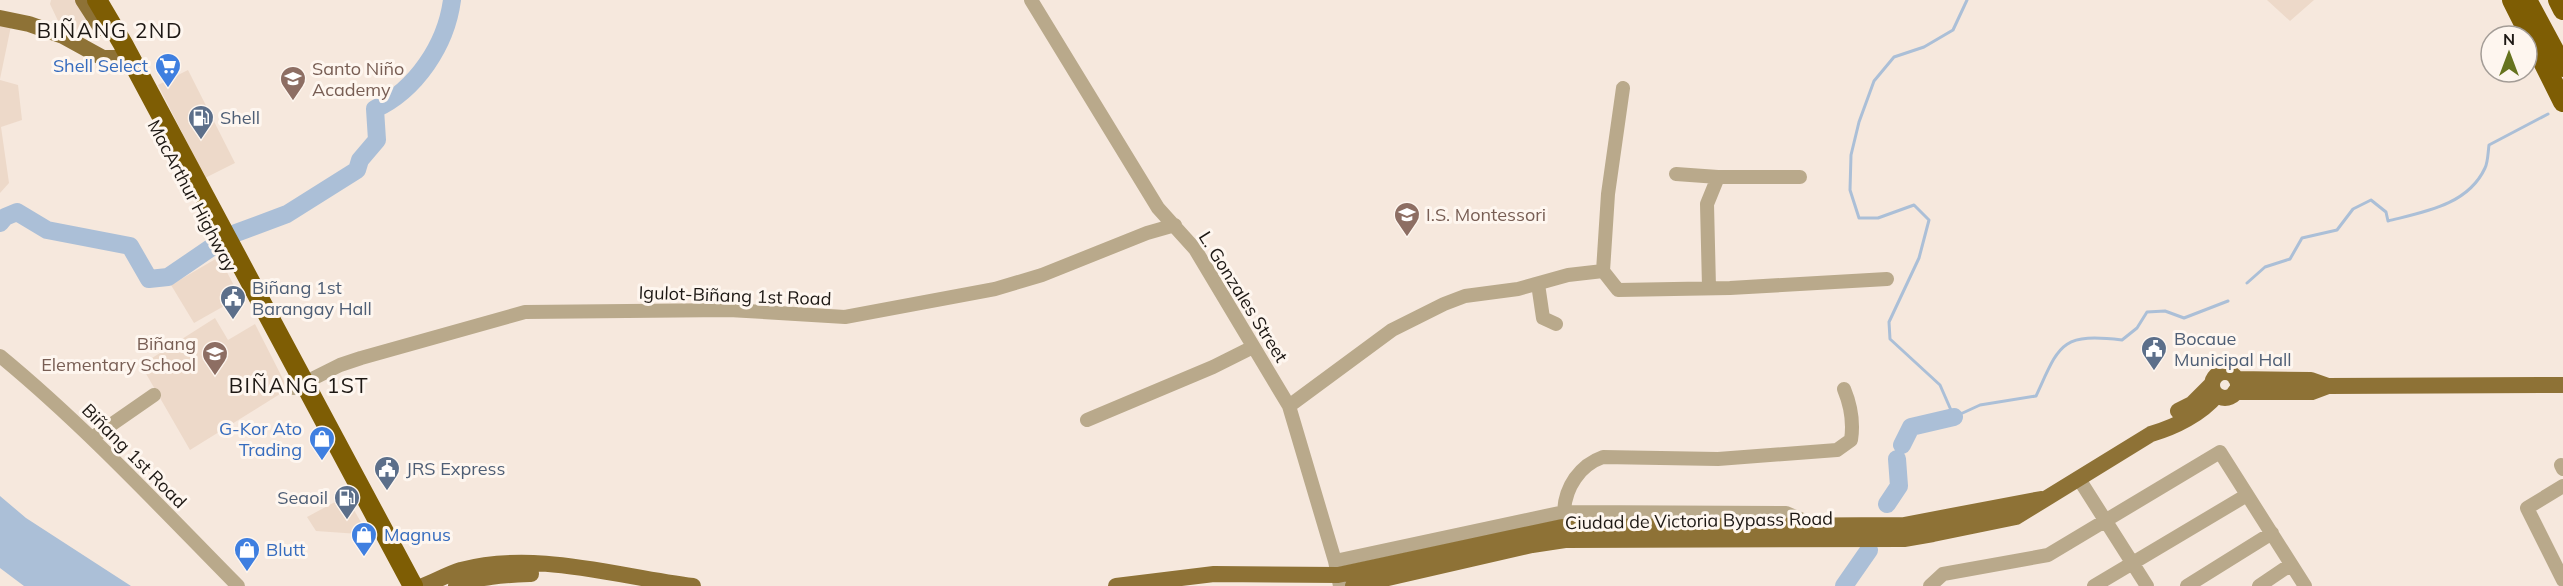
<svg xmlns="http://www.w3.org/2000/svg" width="2563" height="586" viewBox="0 0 2563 586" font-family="Mulish,sans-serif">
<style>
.built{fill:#edd9c9}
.water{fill:#abbfd7}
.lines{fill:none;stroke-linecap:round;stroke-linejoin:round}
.stream{stroke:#abbfd7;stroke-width:3}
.river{stroke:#abbfd7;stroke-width:18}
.minor{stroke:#b9a98b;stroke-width:14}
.major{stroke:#8e7236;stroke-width:16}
.highway{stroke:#7e5d04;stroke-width:20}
.labels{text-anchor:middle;stroke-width:6;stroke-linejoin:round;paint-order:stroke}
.shop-label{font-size:18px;fill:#366cbe;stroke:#fef6ef;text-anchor:end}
.education-label{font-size:18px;fill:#785e54;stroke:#fef6ef;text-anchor:start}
.service-label{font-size:18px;fill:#4e5e75;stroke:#fef6ef;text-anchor:start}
.street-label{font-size:18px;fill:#1d1814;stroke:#fef6ef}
.quarter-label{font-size:21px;letter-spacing:1.5px;fill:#1d1814;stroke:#fef6ef}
</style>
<rect width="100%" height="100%" fill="#f6e8dd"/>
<path class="built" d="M 51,0 L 78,0 L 90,23 L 76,33 L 60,25 L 50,4 Z
M 2267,0 L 2314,0 L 2290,21 Z
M 0,25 L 11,26 L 0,79 Z
M 188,70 L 235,163 L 205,178 L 158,85 Z
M 0,80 L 18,85 L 22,120 L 1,127 L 9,183 L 0,193 Z
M 219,257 L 240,297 L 194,323 L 171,285 Z
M 215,318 L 228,340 L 255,324 L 288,389 L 190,450 L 141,365 Z
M 346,496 L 366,531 L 359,534 L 316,531 L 307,517 Z"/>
<path class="water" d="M 0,496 L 26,518 L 131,586 L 24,586 L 0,568 Z"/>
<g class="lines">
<path class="stream" d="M 1967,0 L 1953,30 L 1924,47 L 1894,57 L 1874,81 L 1859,122 L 1851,155 L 1850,190 L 1859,218 L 1878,218 L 1914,205 L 1929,220 L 1919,258 L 1889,322 L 1890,339 L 1940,385 L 1954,417 L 1980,405 L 2036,396 C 2060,344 2060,333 2122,340 L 2137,328 L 2147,312 L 2165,311 L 2184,318 L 2228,301
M 2247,283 L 2265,267 L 2290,259 L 2302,238 L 2337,230 L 2353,209 L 2371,200 L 2386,212 L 2388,221 C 2424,212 2468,205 2485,168 C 2488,162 2488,152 2489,145 L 2548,114"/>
<path class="river" d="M 0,223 L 5,217 L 17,212 L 47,230 L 130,246 L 149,279 L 168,277 L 212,247
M 236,233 L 287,214 L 357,170 L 360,160 L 377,140 L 375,109 C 416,90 446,45 452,0
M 1902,445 L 1911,427 L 1954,417
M 1887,504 L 1899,486 L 1897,459
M 1844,586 L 1869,550"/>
<path class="minor" d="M 1031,0 L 1158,208 L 1195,249 L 1289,406 L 1335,561 L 1340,586
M 1623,88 L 1608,194 L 1603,271 L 1618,290 L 1730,288 L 1887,279
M 1676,174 L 1718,177 L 1800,177
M 1538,284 L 1543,318 L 1556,324
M 1709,287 L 1707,204 L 1718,177
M 0,356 C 85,426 160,507 238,586
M 294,388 L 340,365 L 361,358 L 525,312 L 729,310 L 845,317 L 995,289 L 1042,275 L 1147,233 L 1175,225
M 1289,406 L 1392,330 L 1444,304 L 1465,296 L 1518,289 L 1568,275 L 1603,271
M 1087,420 L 1213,367 L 1253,347
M 92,438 L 154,395
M 2561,465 L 2563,469
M 2079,479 L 2147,586
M 2563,486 L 2527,508 L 2563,580
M 1564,512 C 1565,487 1580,465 1603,457 L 1718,459 L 1837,450 L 1851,440 C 1854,421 1851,406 1844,389
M 1335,561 L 1564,512 L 1786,513 L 1812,524
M 1930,586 L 1943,574 L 2048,555 L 2220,452 L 2305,586
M 2094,586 L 2247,495
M 2187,586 L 2272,533
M 2259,586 L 2290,565"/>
<path class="major" d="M 83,0 L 101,28
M 0,18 L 29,24 L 63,36 L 103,58 L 118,58 L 128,53
M2212 385a13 13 0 1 1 26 0a13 13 0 1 1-26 0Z
M 2236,379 L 2311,380 L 2328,386 L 2563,385
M 2235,392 L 2312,392 L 2328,386
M 2178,411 L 2192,404 L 2212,384
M 423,586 C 436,581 448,574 461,570 C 537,550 618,577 693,586
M 456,586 C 478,576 507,575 531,574
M 1116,586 L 1214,574 L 1338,575 L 1562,527 L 1904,525 L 2041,499
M 1353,586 L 1532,545 L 1565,540 L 1904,539 L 1933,534 L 2016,517 L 2151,434 C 2175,427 2201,414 2217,395"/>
<path class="highway" d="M 97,0 L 123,44 L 413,586
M 2512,0 L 2563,102
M 2527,0 L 2563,67
M 2558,0 L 2563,10"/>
</g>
<defs>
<symbol id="supermarket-pin" viewBox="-11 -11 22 30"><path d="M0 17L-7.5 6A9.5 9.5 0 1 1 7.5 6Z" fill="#3f7fe0" stroke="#fef6ef"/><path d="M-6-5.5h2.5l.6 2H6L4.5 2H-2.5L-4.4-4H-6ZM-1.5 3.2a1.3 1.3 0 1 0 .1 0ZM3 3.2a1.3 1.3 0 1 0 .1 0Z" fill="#fff"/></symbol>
<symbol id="school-pin" viewBox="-11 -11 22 30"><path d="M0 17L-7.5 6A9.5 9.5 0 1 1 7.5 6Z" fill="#8d6e63" stroke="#fef6ef"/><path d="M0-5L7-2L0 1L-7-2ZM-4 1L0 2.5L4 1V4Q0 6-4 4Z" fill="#fff"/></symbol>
<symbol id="fuel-pin" viewBox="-11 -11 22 30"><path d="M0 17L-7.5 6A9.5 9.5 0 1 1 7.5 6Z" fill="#5c6f8a" stroke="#fef6ef"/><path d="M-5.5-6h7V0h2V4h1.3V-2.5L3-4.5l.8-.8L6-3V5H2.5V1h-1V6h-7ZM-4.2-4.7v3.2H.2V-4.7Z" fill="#fff"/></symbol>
<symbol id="civic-pin" viewBox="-11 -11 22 30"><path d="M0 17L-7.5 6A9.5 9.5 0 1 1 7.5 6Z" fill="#5c6f8a" stroke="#fef6ef"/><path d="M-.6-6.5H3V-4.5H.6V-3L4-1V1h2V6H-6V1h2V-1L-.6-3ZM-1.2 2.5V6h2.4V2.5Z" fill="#fff"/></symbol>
<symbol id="shop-pin" viewBox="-11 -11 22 30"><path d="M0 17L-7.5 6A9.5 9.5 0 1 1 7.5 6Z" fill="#3f7fe0" stroke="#fef6ef"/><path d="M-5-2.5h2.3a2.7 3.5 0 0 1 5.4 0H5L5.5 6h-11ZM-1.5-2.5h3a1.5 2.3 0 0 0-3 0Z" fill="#fff"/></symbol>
</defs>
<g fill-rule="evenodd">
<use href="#supermarket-pin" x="153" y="51" width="30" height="40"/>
<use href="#school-pin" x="278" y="64" width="30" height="40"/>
<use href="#fuel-pin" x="186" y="103" width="30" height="40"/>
<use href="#school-pin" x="1392" y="200" width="30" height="40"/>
<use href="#civic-pin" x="218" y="283" width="30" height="40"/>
<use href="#civic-pin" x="2139" y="334" width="30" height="40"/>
<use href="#school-pin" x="200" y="339" width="30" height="40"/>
<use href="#shop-pin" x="307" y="424" width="30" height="40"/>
<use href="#civic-pin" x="372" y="454" width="30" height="40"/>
<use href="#fuel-pin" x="332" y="483" width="30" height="40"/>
<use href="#shop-pin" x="349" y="520" width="30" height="40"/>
<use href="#shop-pin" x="232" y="535" width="30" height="40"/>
</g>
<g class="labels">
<g class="shop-label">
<text x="148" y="72">Shell Select</text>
<text x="302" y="435">G-Kor Ato<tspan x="302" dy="21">Trading</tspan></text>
<text x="384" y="541" text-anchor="start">Magnus</text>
<text x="266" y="556" text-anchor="start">Blutt</text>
</g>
<g class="education-label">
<text x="312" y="75">Santo Niño<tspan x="312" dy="21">Academy</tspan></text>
<text x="1426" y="221">I.S. Montessori</text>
<text x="196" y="350" text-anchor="end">Biñang<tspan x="196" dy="21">Elementary School</tspan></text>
</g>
<g class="service-label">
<text x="220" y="124">Shell</text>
<text x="252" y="294">Biñang 1st<tspan x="252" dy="21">Barangay Hall</tspan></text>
<text x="2174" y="345">Bocaue<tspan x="2174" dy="21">Municipal Hall</tspan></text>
<text x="406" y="475">JRS Express</text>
<text x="328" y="504" text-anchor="end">Seaoil</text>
</g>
<g class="street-label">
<text transform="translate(192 196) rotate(62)" y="6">MacArthur Highway</text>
<text transform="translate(735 296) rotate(2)" y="6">Igulot-Biñang 1st Road</text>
<text transform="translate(1243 297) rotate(58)" y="6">L. Gonzales Street</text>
<text transform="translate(134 456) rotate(45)" y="6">Biñang 1st Road</text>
<text transform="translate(1699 521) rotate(-1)" y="6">Ciudad de Victoria Bypass Road</text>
</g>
<g class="quarter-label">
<text x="110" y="38">BIÑANG 2ND</text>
<text x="299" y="393">BIÑANG 1ST</text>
</g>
</g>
<g transform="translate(2509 54)"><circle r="28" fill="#fef6ef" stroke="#a49d97" stroke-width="1.5"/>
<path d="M0-4.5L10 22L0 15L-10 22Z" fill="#66731e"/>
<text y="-9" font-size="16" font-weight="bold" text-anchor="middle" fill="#1d1814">N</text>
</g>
</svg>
